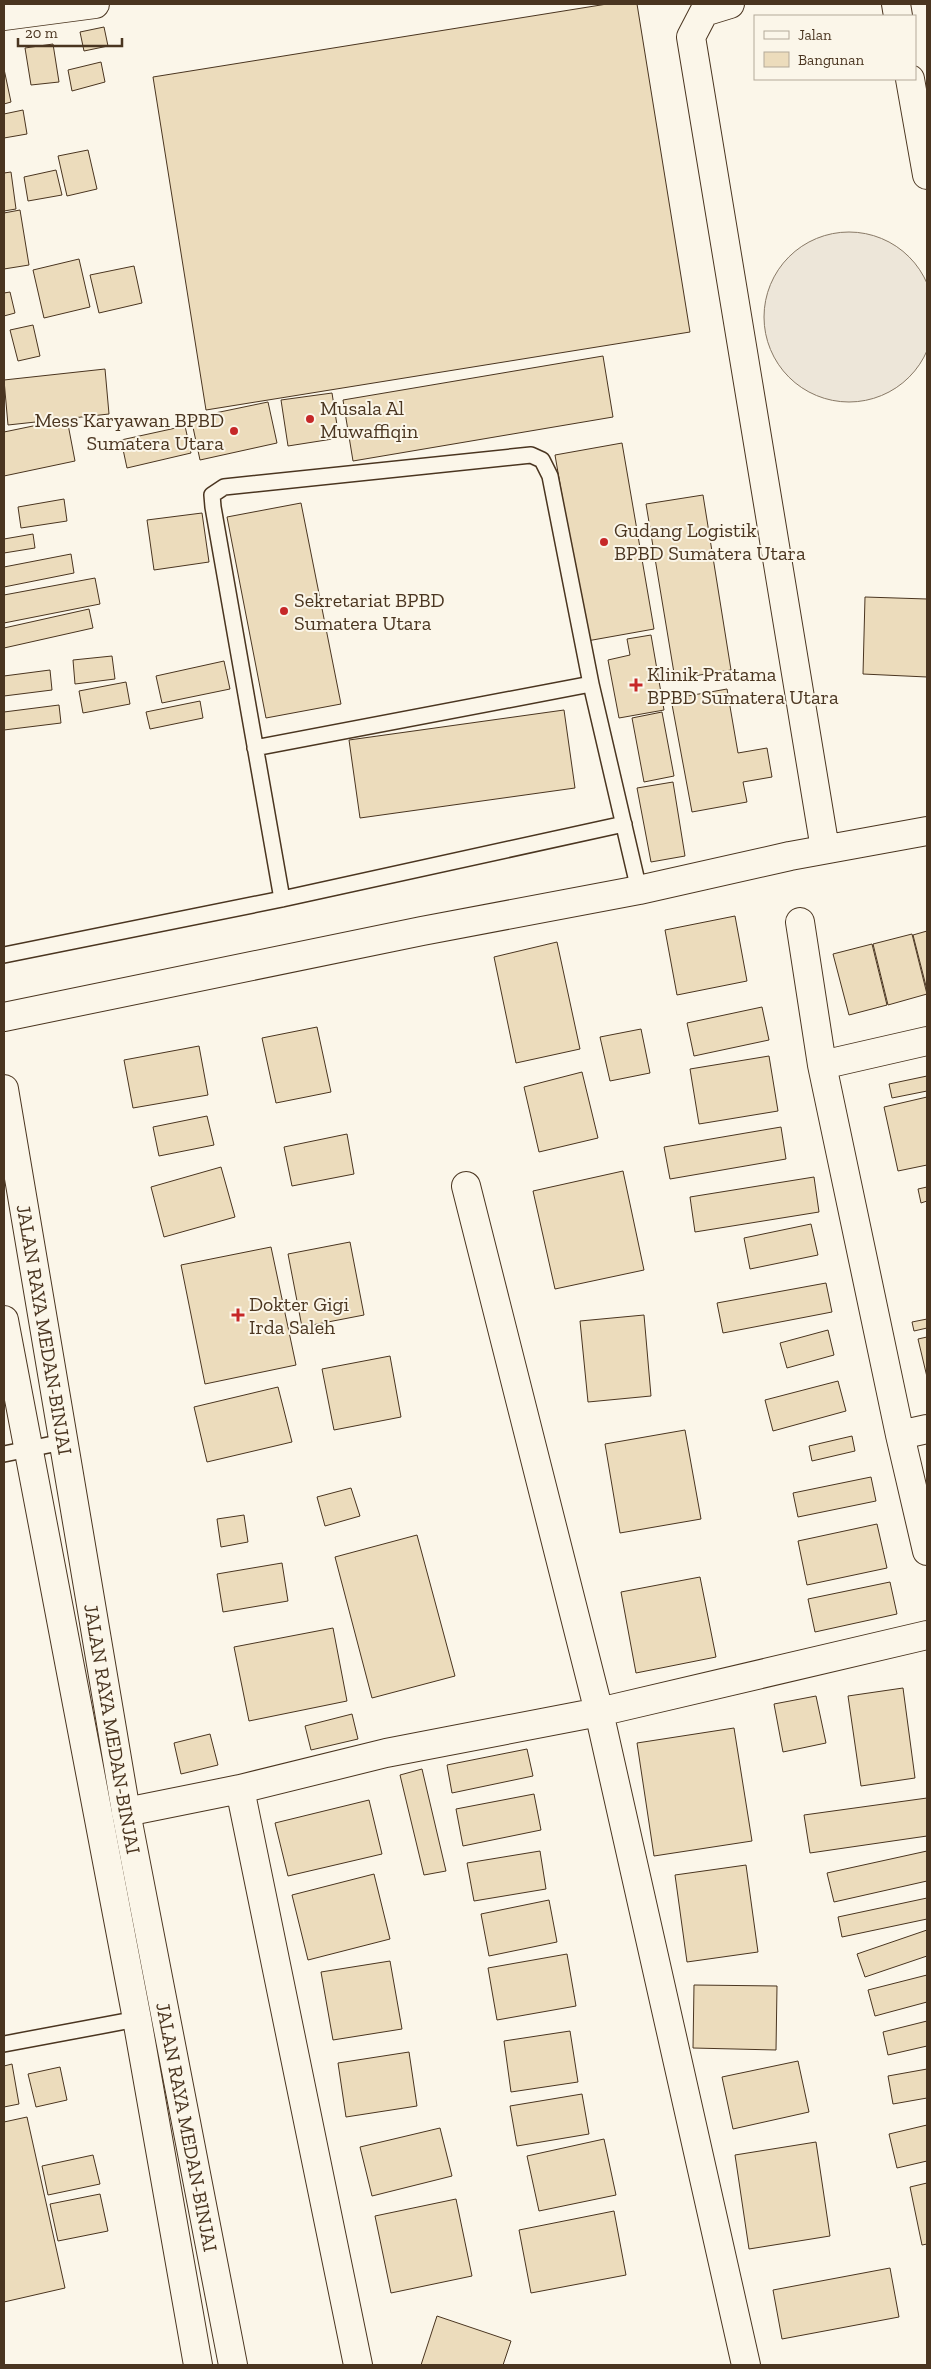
<svg xmlns="http://www.w3.org/2000/svg" width="931" height="2369" viewBox="0 0 931 2369" font-family="'Zilla Slab',serif">
<style>
.green{fill:#ede6d9;stroke:#887966}
.building{fill:#ecdcbc;stroke:#4a3520}
.lines{fill:none;stroke-linecap:round;stroke-linejoin:round}
.service-casing{stroke:#4a3520;stroke-width:18}
.minor-casing{stroke:#4a3520;stroke-width:30}
.trunk-casing{stroke:#4a3520;stroke-width:30}
.service{stroke:#fbf6e9;stroke-width:15}
.minor{stroke:#fbf6e9;stroke-width:28}
.trunk{stroke:#fbf6e9;stroke-width:28}
.poi-dot{fill:#c62828;stroke:#fbf6e9;stroke-width:2}
.labels{text-anchor:middle;stroke-width:4;stroke-linejoin:round;paint-order:stroke}
.poi-label{font-size:20px;fill:#4a3520;stroke:#fbf6e9;text-anchor:start}
.street-label{font-size:20px;fill:#4a3520;stroke:#fbf6e9}
</style>
<rect width="100%" height="100%" fill="#fbf6e9"/>
<path class="green" d="M764 317a85 85 0 1 1 170 0a85 85 0 1 1-170 0Z"/>
<path class="building" d="M 607,4 L 637,4 L 690,332 L 206,410 L 153,77 Z
M 104,27 L 108,46 L 84,51 L 80,32 Z
M 53,44 L 59,82 L 31,85 L 25,48 Z
M 101,62 L 105,82 L 72,91 L 68,70 Z
M 4,69 L 11,102 L 4,104 Z
M 23,110 L 27,134 L 4,138 L 4,114 Z
M 88,150 L 97,189 L 67,196 L 58,156 Z
M 56,170 L 62,195 L 28,201 L 24,177 Z
M 11,172 L 16,209 L 4,211 L 4,173 Z
M 20,210 L 29,265 L 4,269 L 4,213 Z
M 79,259 L 90,307 L 44,318 L 33,270 Z
M 134,266 L 142,303 L 99,313 L 90,275 Z
M 10,292 L 15,313 L 4,316 L 4,293 Z
M 33,325 L 40,356 L 18,361 L 10,330 Z
M 603,356 L 613,417 L 353,461 L 343,400 Z
M 105,369 L 109,414 L 8,425 L 4,380 Z
M 332,393 L 339,438 L 288,446 L 281,400 Z
M 268,402 L 277,443 L 200,460 L 191,418 Z
M 67,419 L 75,461 L 4,476 L 4,432 Z
M 185,426 L 191,453 L 127,468 L 121,440 Z
M 622,443 L 654,629 L 587,641 L 555,455 Z
M 703,495 L 731,670 L 675,679 L 646,504 Z
M 64,499 L 67,521 L 21,528 L 18,507 Z
M 301,503 L 341,704 L 266,718 L 227,517 Z
M 202,513 L 209,562 L 154,570 L 147,520 Z
M 33,534 L 35,548 L 4,553 L 4,539 Z
M 71,554 L 74,573 L 4,587 L 4,567 Z
M 95,578 L 100,604 L 4,623 L 4,595 Z
M 865,597 L 927,599 L 927,677 L 863,674 Z
M 89,609 L 93,628 L 4,648 L 4,628 Z
M 651,635 L 664,710 L 619,718 L 608,660 L 630,655 L 627,639 Z
M 112,656 L 115,679 L 75,684 L 73,660 Z
M 224,661 L 230,689 L 162,703 L 156,676 Z
M 50,670 L 52,690 L 4,696 L 4,676 Z
M 126,682 L 130,704 L 83,713 L 79,691 Z
M 727,689 L 738,753 L 767,748 L 772,777 L 743,782 L 747,802 L 692,812 L 671,699 Z
M 200,701 L 203,718 L 150,729 L 146,712 Z
M 59,705 L 61,723 L 4,730 L 4,712 Z
M 564,710 L 575,788 L 360,818 L 349,740 Z
M 662,712 L 674,776 L 644,782 L 632,718 Z
M 673,782 L 685,856 L 651,862 L 637,788 Z
M 735,916 L 747,981 L 677,995 L 665,930 Z
M 927,931 L 927,990 L 913,935 Z
M 912,934 L 927,994 L 888,1005 L 873,944 Z
M 557,942 L 580,1049 L 516,1063 L 494,957 Z
M 872,944 L 887,1005 L 849,1015 L 833,954 Z
M 762,1007 L 769,1040 L 694,1056 L 687,1023 Z
M 317,1027 L 331,1092 L 276,1103 L 262,1038 Z
M 641,1029 L 650,1073 L 610,1081 L 600,1037 Z
M 199,1046 L 208,1095 L 133,1108 L 124,1060 Z
M 769,1056 L 778,1111 L 699,1124 L 690,1069 Z
M 582,1072 L 598,1138 L 539,1152 L 524,1087 Z
M 927,1076 L 927,1091 L 892,1098 L 889,1084 Z
M 927,1097 L 927,1165 L 898,1171 L 884,1107 Z
M 207,1116 L 214,1145 L 159,1156 L 153,1127 Z
M 781,1127 L 786,1159 L 670,1179 L 664,1147 Z
M 347,1134 L 354,1174 L 292,1186 L 284,1147 Z
M 221,1167 L 235,1217 L 164,1237 L 151,1187 Z
M 623,1171 L 644,1270 L 555,1289 L 533,1191 Z
M 814,1177 L 819,1212 L 695,1232 L 690,1197 Z
M 927,1187 L 927,1201 L 921,1203 L 918,1189 Z
M 811,1224 L 818,1255 L 750,1269 L 744,1238 Z
M 350,1242 L 364,1315 L 302,1327 L 288,1254 Z
M 271,1247 L 296,1365 L 205,1384 L 181,1265 Z
M 826,1283 L 832,1312 L 723,1333 L 717,1303 Z
M 644,1315 L 651,1396 L 588,1402 L 580,1321 Z
M 927,1319 L 927,1328 L 914,1331 L 912,1322 Z
M 828,1330 L 834,1355 L 787,1368 L 780,1343 Z
M 927,1337 L 927,1377 L 918,1339 Z
M 390,1356 L 401,1417 L 334,1430 L 322,1369 Z
M 838,1381 L 846,1411 L 773,1431 L 765,1400 Z
M 278,1387 L 292,1442 L 207,1462 L 194,1407 Z
M 685,1430 L 701,1519 L 620,1533 L 605,1444 Z
M 852,1436 L 855,1451 L 812,1461 L 809,1446 Z
M 871,1477 L 876,1501 L 798,1517 L 793,1493 Z
M 351,1488 L 360,1516 L 325,1526 L 317,1497 Z
M 244,1515 L 248,1542 L 221,1547 L 217,1519 Z
M 877,1524 L 887,1568 L 807,1585 L 798,1541 Z
M 417,1535 L 455,1676 L 372,1698 L 335,1557 Z
M 282,1563 L 288,1601 L 223,1612 L 217,1574 Z
M 700,1577 L 716,1657 L 636,1673 L 621,1592 Z
M 890,1582 L 897,1614 L 815,1632 L 808,1599 Z
M 333,1628 L 347,1701 L 249,1721 L 234,1647 Z
M 903,1688 L 915,1778 L 861,1786 L 848,1696 Z
M 816,1696 L 826,1743 L 783,1752 L 774,1704 Z
M 352,1714 L 358,1739 L 311,1750 L 305,1726 Z
M 734,1728 L 752,1841 L 654,1856 L 637,1743 Z
M 210,1734 L 218,1765 L 181,1774 L 174,1743 Z
M 527,1749 L 533,1776 L 452,1793 L 447,1765 Z
M 422,1769 L 446,1871 L 424,1875 L 400,1775 Z
M 534,1794 L 541,1830 L 463,1846 L 456,1809 Z
M 927,1798 L 927,1836 L 810,1853 L 804,1815 Z
M 369,1800 L 382,1854 L 288,1876 L 275,1823 Z
M 540,1851 L 546,1889 L 474,1901 L 467,1863 Z
M 927,1851 L 927,1881 L 834,1902 L 827,1873 Z
M 746,1865 L 758,1952 L 687,1962 L 675,1875 Z
M 374,1874 L 390,1939 L 308,1960 L 292,1895 Z
M 927,1898 L 927,1919 L 842,1937 L 838,1917 Z
M 549,1900 L 557,1942 L 489,1956 L 481,1914 Z
M 927,1930 L 927,1956 L 865,1977 L 857,1954 Z
M 567,1954 L 576,2006 L 497,2020 L 488,1968 Z
M 390,1961 L 402,2029 L 333,2040 L 321,1972 Z
M 927,1975 L 927,2002 L 875,2016 L 868,1990 Z
M 694,1985 L 777,1986 L 776,2050 L 693,2048 Z
M 927,2021 L 927,2046 L 888,2055 L 883,2032 Z
M 570,2031 L 578,2082 L 511,2092 L 504,2041 Z
M 409,2052 L 417,2106 L 346,2117 L 338,2063 Z
M 798,2061 L 809,2112 L 733,2129 L 722,2077 Z
M 12,2064 L 19,2104 L 4,2107 L 4,2066 Z
M 60,2067 L 67,2100 L 36,2107 L 28,2074 Z
M 927,2069 L 927,2098 L 893,2104 L 888,2076 Z
M 582,2094 L 589,2134 L 517,2146 L 510,2106 Z
M 27,2117 L 65,2288 L 4,2302 L 4,2122 Z
M 927,2125 L 927,2161 L 897,2168 L 889,2134 Z
M 440,2128 L 452,2176 L 372,2196 L 360,2147 Z
M 604,2139 L 616,2195 L 539,2211 L 527,2156 Z
M 816,2142 L 830,2236 L 749,2249 L 735,2155 Z
M 93,2155 L 100,2184 L 48,2195 L 42,2166 Z
M 927,2183 L 927,2244 L 922,2245 L 910,2187 Z
M 100,2194 L 108,2231 L 58,2241 L 50,2204 Z
M 456,2199 L 472,2276 L 391,2293 L 375,2216 Z
M 614,2211 L 626,2275 L 531,2293 L 519,2230 Z
M 890,2268 L 899,2317 L 782,2339 L 773,2290 Z
M 437,2316 L 511,2341 L 503,2365 L 421,2365 Z"/>
<g class="lines">
<defs>
<path id="service" d="M 255,748 L 591,684
M 282,899 L 213,507 L 212,495 L 224,487 L 531,455 L 542,460 L 550,476 L 591,684 L 639,890
M 4,955 L 282,899 L 624,824
M 4,1454 L 63,1442
M 4,2044 L 137,2019"/>
<path id="minor" d="M 730,4 L 704,12 L 691,37 L 825,849
M 896,4 L 898,16
M 4,16 L 95,4
M 910,79 L 927,175
M 800,922 L 822,1065 L 900,1435 L 927,1551
M 4,1017 L 422,931 L 639,890 L 790,856 L 927,831
M 822,1065 L 927,1041
M 466,1186 L 599,1712 L 746,2365
M 900,1435 L 927,1429
M 240,1789 L 358,2365
M 126,1812 L 240,1789 L 386,1753 L 599,1712 L 927,1635"/>
<g id="trunk">
<path id="s1" d="M 4,1089 L 126,1812 L 233,2365"/>
<path d="M 4,1320 L 137,2019 L 198,2365"/>
</g>
</defs>
<use href="#service" class="service-casing"/>
<use href="#minor" class="minor-casing"/>
<use href="#trunk" class="trunk-casing"/>
<use href="#service" class="service"/>
<use href="#minor" class="minor"/>
<use href="#trunk" class="trunk"/>
</g>
<g class="poi-dot">
<circle cx="310" cy="419" r="5"/>
<circle cx="234" cy="431" r="5"/>
<circle cx="604" cy="542" r="5"/>
<circle cx="284" cy="611" r="5"/>
<path d="M633.5 677.5h5v5h5v5h-5v5h-5v-5h-5v-5h5z"/>
<path d="M235.5 1307.5h5v5h5v5h-5v5h-5v-5h-5v-5h5z"/>
</g>
<g class="labels">
<g class="poi-label">
<text x="320" y="415">Musala Al<tspan x="320" dy="23">Muwaffiqin</tspan></text>
<text x="224" y="427" text-anchor="end">Mess Karyawan BPBD<tspan x="224" dy="23">Sumatera Utara</tspan></text>
<text x="614" y="537">Gudang Logistik<tspan x="614" dy="23">BPBD Sumatera Utara</tspan></text>
<text x="294" y="607">Sekretariat BPBD<tspan x="294" dy="23">Sumatera Utara</tspan></text>
<text x="647" y="681">Klinik Pratama<tspan x="647" dy="23">BPBD Sumatera Utara</tspan></text>
<text x="249" y="1311">Dokter Gigi<tspan x="249" dy="23">Irda Saleh</tspan></text>
</g>
<g class="street-label">
<text dy="7" stroke="none"><textPath href="#s1" startOffset="244">JALAN RAYA MEDAN-BINJAI</textPath></text>
<text dy="7" stroke="none"><textPath href="#s1" startOffset="649">JALAN RAYA MEDAN-BINJAI</textPath></text>
<text dy="7" stroke="none"><textPath href="#s1" startOffset="1054">JALAN RAYA MEDAN-BINJAI</textPath></text>
</g>
</g>
<rect width="931" height="2369" fill="none" stroke="#4a3520" stroke-width="10"/>
<rect x="754" y="15" width="162" height="65" fill="#fbf6e9" stroke="#b4a999"/>
<rect x="764" y="31" width="25" height="8" fill="#fbf6e9" stroke="#b4a999"/>
<text x="798" y="40" font-size="15" fill="#4a3520">Jalan</text>
<rect x="764" y="52" width="25" height="15" fill="#ecdcbc" stroke="#b4a999"/>
<text x="798" y="65" font-size="15" fill="#4a3520">Bangunan</text>
<path d="M18 38v8h104v-8" fill="none" stroke="#4a3520" stroke-width="2.5"/>
<text x="25" y="38" font-size="15" fill="#4a3520" stroke="#fbf6e9" stroke-width="4" paint-order="stroke">20 m</text>
</svg>
